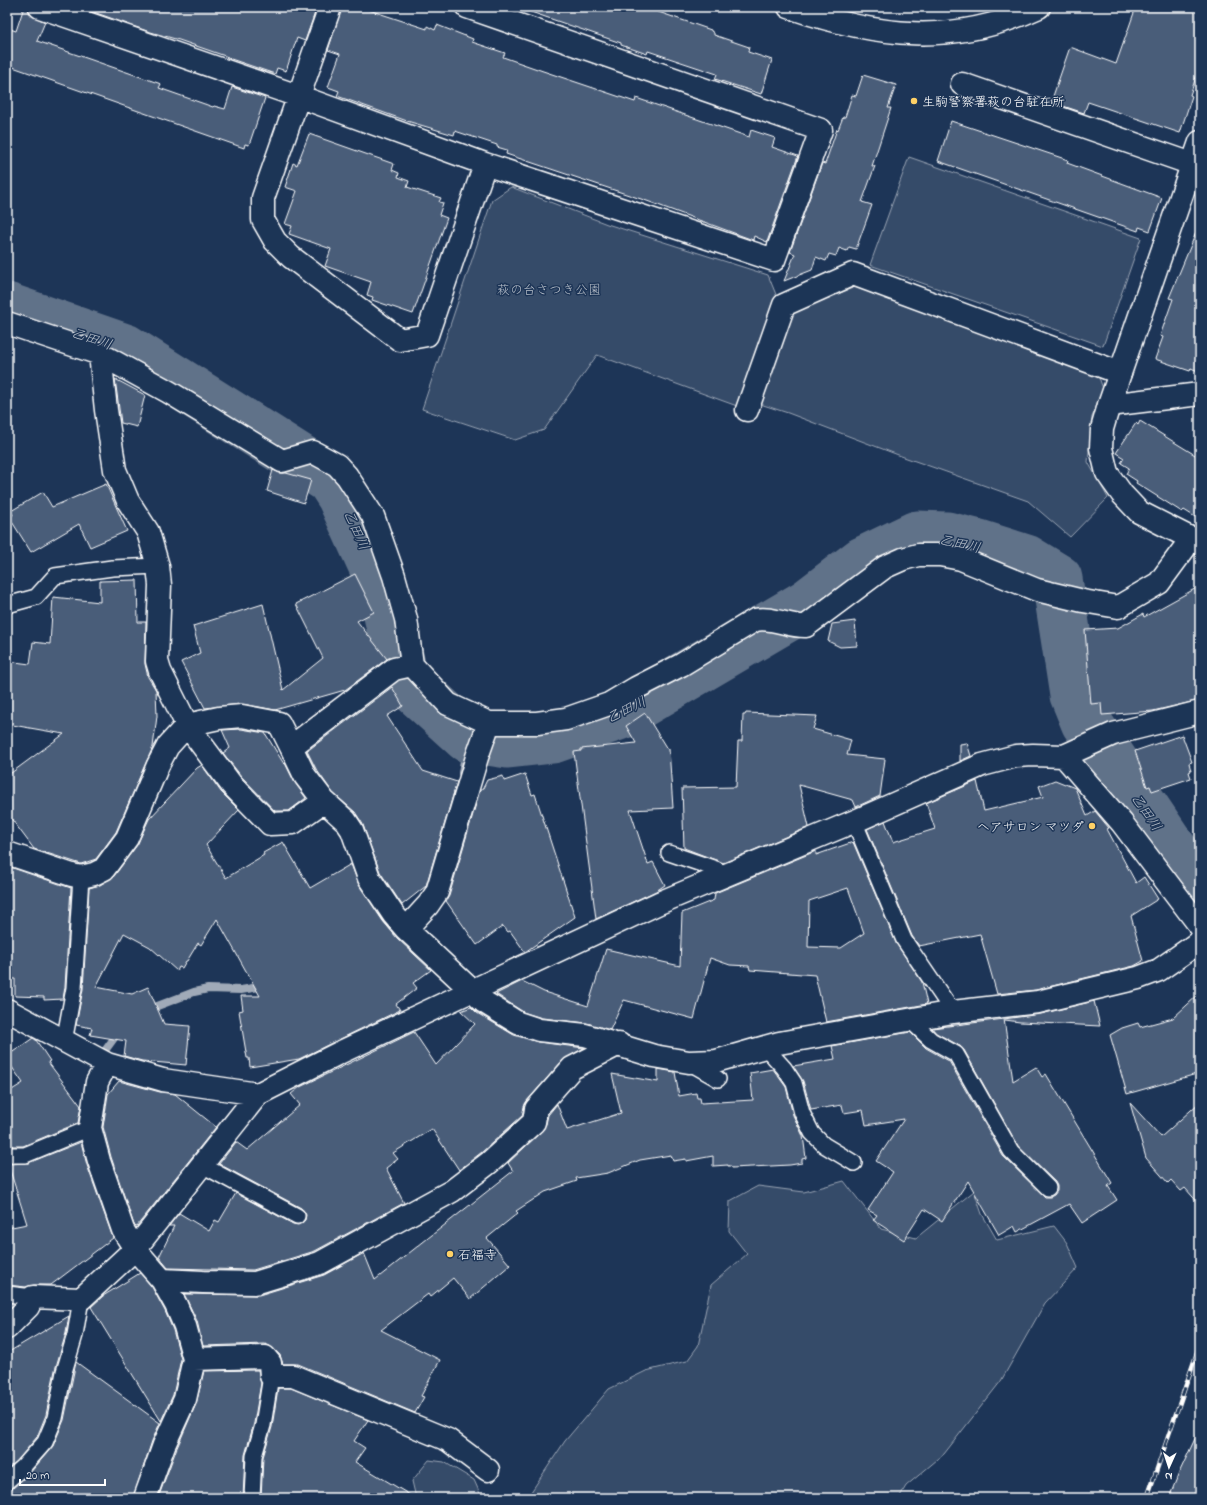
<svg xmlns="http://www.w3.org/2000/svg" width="1207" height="1505" viewBox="0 0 1207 1505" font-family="'Indie Flower','Klee One',sans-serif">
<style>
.green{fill:#364b69;stroke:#9aa5b4}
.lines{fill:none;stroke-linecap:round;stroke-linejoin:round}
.stream{stroke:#a0aab8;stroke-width:8}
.river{stroke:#617289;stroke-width:51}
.building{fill:#4a5d79;stroke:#fff;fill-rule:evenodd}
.service-casing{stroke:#fff;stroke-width:18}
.minor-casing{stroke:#fff;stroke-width:25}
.tertiary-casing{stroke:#fff;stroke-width:25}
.service{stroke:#1d3557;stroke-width:15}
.minor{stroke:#1d3557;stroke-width:22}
.tertiary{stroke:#1d3557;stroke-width:22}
.rail-casing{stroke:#fff;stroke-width:4.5}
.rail{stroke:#1d3557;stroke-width:3;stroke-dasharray:9;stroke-linecap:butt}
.poi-dot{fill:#ffd166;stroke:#1d3557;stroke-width:1.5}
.labels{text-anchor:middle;stroke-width:3;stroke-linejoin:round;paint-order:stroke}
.poi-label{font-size:13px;fill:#fff;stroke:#1d3557;text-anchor:start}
.park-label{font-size:13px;fill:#b9c0ca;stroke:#1d3557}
.water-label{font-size:14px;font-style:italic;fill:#b8c0ca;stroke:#1d3557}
</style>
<rect width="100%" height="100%" fill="#1d3557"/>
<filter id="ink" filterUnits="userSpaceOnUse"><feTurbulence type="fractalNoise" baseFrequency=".025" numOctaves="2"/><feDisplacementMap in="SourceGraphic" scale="8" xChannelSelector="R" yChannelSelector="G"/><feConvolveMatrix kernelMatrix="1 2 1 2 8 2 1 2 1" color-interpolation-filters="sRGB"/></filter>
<g filter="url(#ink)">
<path class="green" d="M 909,157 L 1141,238 L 1103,346 L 870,265 Z
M 511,187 L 607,224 L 768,275 L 777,297 L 737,406 L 597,355 L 544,430 L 515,440 L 422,409 L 492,200 Z
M 858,286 L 1098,375 L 1104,391 L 1092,417 L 1088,462 L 1108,498 L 1070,537 L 1028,501 L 901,456 L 788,413 L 757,403 L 791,312 Z
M 844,1181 L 881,1229 L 916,1238 L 974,1191 L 982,1214 L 997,1240 L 1054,1226 L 1067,1243 L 1078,1268 L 1045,1303 L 1001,1381 L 944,1454 L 906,1486 L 899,1498 L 527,1498 L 565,1441 L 609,1389 L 646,1371 L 687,1361 L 698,1346 L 711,1285 L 747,1254 L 729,1231 L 730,1201 L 758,1186 L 804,1192 Z
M 429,1460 L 444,1462 L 474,1480 L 482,1498 L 416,1498 L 412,1481 Z"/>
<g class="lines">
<path class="stream" d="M 462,773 L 468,737
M 147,1010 L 194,992 L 208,989 L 241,990 L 265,986
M 104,1052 L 120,1030"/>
<path class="river" d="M 7,308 L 125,349 L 331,479 L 342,496 L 382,584 L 403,678 L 468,737 L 508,743 L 553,738 L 621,714 L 808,604 L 863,562 L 917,536 L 947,537 L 979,545 L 1026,560 L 1057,579 L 1075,695 L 1086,722 L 1171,848 L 1200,885"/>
</g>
<path class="building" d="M 24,7 L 28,7 L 31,15 L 45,22 L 37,41 L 161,84 L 159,88 L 213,107 L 214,106 L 225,109 L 232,87 L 265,98 L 249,145 L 245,144 L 244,148 L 7,65 L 7,28 L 16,31 Z
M 88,7 L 317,7 L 305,41 L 297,38 L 286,71 L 277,68 L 275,74 L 228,58 L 228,57 L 179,40 L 147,31 L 88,10 Z
M 342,7 L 360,7 L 427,29 L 427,26 L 435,30 L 437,25 L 473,39 L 472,42 L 505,53 L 503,57 L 543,71 L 635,102 L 636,98 L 749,137 L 751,130 L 775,138 L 772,147 L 798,156 L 767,242 L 754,236 L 753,240 L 647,201 L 506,154 L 507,150 L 497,147 L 497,145 L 455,131 L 454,135 L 407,121 L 337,96 L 339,91 L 328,87 L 340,54 L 328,50 Z
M 529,7 L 644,7 L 711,30 L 711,31 L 714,33 L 714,35 L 749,47 L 748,52 L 772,60 L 761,94 L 715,79 L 717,74 L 648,51 L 647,54 L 621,45 L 621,43 L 528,11 Z
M 1136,7 L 1200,7 L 1200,65 L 1190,95 L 1192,96 L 1180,133 L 1088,102 L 1084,113 L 1051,102 L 1070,47 L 1116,64 Z
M 863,75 L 896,85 L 888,108 L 891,108 L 872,166 L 875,166 L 862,202 L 872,205 L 856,249 L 849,247 L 847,251 L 839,248 L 836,256 L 829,254 L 826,261 L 816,257 L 812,270 L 784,281 L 795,254 L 790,252 L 822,163 L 825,164 L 837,129 L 838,130 L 843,117 L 845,117 L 852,95 L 856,96 Z
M 951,121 L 1068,160 L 1067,163 L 1162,198 L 1150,231 L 1139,227 L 1138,231 L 938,161 Z
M 309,134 L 394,164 L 392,170 L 399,173 L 398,177 L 409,181 L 407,187 L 441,198 L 439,202 L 443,203 L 439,215 L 447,218 L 413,314 L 372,300 L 373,297 L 367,295 L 371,282 L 325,266 L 331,249 L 289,234 L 292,226 L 285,224 L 297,191 L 285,187 L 293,163 L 297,165 Z
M 1200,223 L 1200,372 L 1191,368 L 1190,371 L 1155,359 L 1163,337 L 1160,336 L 1173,299 L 1169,298 Z
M 115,379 L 145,395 L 137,427 L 121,423 Z
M 1140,421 L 1200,458 L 1200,520 L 1184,510 L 1182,512 L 1136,483 L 1137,481 L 1126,474 L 1129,468 L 1121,463 L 1124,458 L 1116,453 L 1136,423 L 1138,425 Z
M 273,470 L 280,473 L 286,473 L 311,480 L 304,503 L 267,491 Z
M 106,484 L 127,531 L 90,547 L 79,524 L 31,552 L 9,517 L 13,515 L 11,511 L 43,492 L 52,507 Z
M 355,574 L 374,612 L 357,621 L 387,659 L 345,690 L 275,710 L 241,704 L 205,708 L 181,662 L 200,653 L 193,626 L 263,604 L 283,690 L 323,658 L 296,604 Z
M 137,580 L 138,622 L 146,622 L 145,664 L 148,677 L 156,690 L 157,716 L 153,747 L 116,832 L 96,859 L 81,864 L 34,849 L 7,813 L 7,776 L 64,734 L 7,724 L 7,661 L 30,664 L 33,642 L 50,644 L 53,597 L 100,602 L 100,581 Z
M 1200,586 L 1200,700 L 1153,711 L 1102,715 L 1101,703 L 1091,704 L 1085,630 L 1118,628 L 1143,614 L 1144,617 Z
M 855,621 L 857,646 L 840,647 L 828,641 L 832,624 Z
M 392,687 L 403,706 L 387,716 L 423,771 L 457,782 L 426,886 L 402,905 L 380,872 L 362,823 L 355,812 L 333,793 L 316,769 L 307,751 Z
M 645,713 L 667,749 L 669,749 L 673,808 L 630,810 L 648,864 L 653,862 L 665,885 L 656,891 L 596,919 L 574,752 L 581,751 L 581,749 L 636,743 L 626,726 Z
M 746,713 L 817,716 L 813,729 L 851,740 L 847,755 L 885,759 L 880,796 L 856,807 L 853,800 L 799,785 L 809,827 L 723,863 L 684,848 L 682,788 L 736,787 L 738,741 L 742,741 L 743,715 L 745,715 Z
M 241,729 L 265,733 L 284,764 L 285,763 L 295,783 L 306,798 L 289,811 L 275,811 L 241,776 L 223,753 L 230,748 L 222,730 Z
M 1182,735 L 1192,762 L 1189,763 L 1191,771 L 1189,772 L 1191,778 L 1152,791 L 1150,786 L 1147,787 L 1135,751 Z
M 967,743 L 971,756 L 960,761 L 960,744 Z
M 202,765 L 221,792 L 239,810 L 206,845 L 226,878 L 264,855 L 263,853 L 283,842 L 310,888 L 351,864 L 359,885 L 383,921 L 397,938 L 431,970 L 413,983 L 417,988 L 396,1004 L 400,1010 L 299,1059 L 250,1067 L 249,1058 L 247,1058 L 239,1011 L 243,1010 L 241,996 L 260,996 L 217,919 L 201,945 L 198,943 L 187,961 L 186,961 L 182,968 L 179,967 L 177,971 L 150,947 L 124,933 L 96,987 L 132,994 L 148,987 L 164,1024 L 190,1026 L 186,1065 L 142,1061 L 124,1056 L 126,1041 L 90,1035 L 92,1028 L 76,1025 L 83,989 L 89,888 L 100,885 L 114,876 L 137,845 L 149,819 L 197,768 Z
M 525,774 L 532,795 L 535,794 L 575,917 L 525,952 L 510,931 L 508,932 L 503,926 L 477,945 L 446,901 L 449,896 L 480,790 L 482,790 L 487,780 L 503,776 L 504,781 Z
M 1055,780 L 1075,788 L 1087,816 L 1095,811 L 1109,828 L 1107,829 L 1136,883 L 1144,877 L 1158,899 L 1131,916 L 1143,961 L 1134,966 L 1036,990 L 997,994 L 980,934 L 919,946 L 912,936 L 867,829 L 885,821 L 893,842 L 935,829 L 926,803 L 977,781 L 984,811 L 1043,797 L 1039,786 Z
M 853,842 L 896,943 L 922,982 L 927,1004 L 826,1022 L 815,975 L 750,970 L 749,966 L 730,965 L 710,958 L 694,1019 L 624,1000 L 610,1030 L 586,1023 L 542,1018 L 523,1012 L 496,994 L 522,981 L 544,992 L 588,1006 L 606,949 L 680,966 L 682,913 L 714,900 L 715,893 L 816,851 L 816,855 ZM 848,888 L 864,933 L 841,948 L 808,947 L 809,901 Z
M 7,866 L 71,888 L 65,987 L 63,999 L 44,1000 L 44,997 L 15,996 L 15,979 L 7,979 Z
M 1200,993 L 1200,1073 L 1127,1094 L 1110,1035 L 1122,1028 L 1138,1023 L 1140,1027 L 1173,1018 Z
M 1094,1001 L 1100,1026 L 1020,1022 L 1005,1020 L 1004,1019 L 1041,1014 Z
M 471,1007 L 477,1013 L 514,1035 L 538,1042 L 584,1048 L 563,1060 L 527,1101 L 524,1107 L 522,1116 L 482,1152 L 459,1170 L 432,1129 L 393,1153 L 398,1159 L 386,1168 L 404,1203 L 315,1251 L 253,1270 L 168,1268 L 159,1257 L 174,1226 L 169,1226 L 179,1213 L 209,1231 L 215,1220 L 219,1222 L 236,1193 L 293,1224 L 298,1225 L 302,1223 L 305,1220 L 306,1215 L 304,1211 L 301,1208 L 219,1164 L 236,1142 L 247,1150 L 300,1105 L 291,1094 L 300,1087 L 414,1032 L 436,1065 L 475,1024 L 461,1011 Z
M 1004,1019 L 1013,1081 L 1036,1067 L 1042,1077 L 1046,1074 L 1112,1183 L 1108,1186 L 1117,1200 L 1082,1223 L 1069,1204 L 1017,1232 L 1014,1226 L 999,1235 L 968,1181 L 942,1221 L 924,1209 L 904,1240 L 873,1220 L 877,1215 L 868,1210 L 893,1172 L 876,1161 L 904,1119 L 866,1125 L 863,1110 L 844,1113 L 842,1105 L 811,1110 L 803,1081 L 793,1066 L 835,1059 L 832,1046 L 910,1032 L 926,1048 L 949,1061 L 1003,1156 L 1042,1194 L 1045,1197 L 1050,1197 L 1054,1195 L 1057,1191 L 1057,1186 L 1055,1182 L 1018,1146 L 964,1050 L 960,1046 L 936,1033 L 932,1028 Z
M 33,1038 L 36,1040 L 50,1061 L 48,1062 L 81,1106 L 78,1123 L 23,1146 L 7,1146 L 7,1093 L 23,1083 L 7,1060 L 7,1056 Z
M 658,1069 L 675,1072 L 679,1096 L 696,1093 L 697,1098 L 700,1098 L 701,1103 L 753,1100 L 750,1073 L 773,1069 L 786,1087 L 793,1115 L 803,1136 L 806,1158 L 802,1159 L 802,1163 L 790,1165 L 732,1168 L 731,1166 L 728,1166 L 728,1165 L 713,1166 L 713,1156 L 686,1161 L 686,1159 L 673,1161 L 671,1155 L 640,1160 L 608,1173 L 576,1178 L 577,1181 L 545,1192 L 516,1211 L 518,1213 L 487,1238 L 510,1265 L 470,1299 L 453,1278 L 430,1297 L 428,1294 L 381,1330 L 440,1360 L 421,1396 L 424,1397 L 415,1413 L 298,1364 L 283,1364 L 280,1355 L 270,1346 L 265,1344 L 203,1346 L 197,1321 L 184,1294 L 259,1295 L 324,1275 L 364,1253 L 375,1280 L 513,1171 L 508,1163 L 542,1131 L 546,1124 L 548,1115 L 557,1104 L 567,1130 L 621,1113 L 612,1074 L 658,1082 Z
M 119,1081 L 160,1092 L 175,1094 L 216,1127 L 137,1226 L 134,1225 L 111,1157 L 103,1127 L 108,1094 Z
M 1200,1102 L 1200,1205 L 1185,1188 L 1181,1191 L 1171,1180 L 1168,1183 L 1146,1158 L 1130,1103 L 1161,1137 Z
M 81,1142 L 87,1165 L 113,1238 L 51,1285 L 34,1285 L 26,1287 L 7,1285 L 7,1228 L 27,1224 L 8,1164 L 28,1163 Z
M 140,1273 L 152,1287 L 165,1311 L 173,1330 L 181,1359 L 173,1395 L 161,1421 L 91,1307 L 103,1296 Z
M 69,1316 L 66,1333 L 55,1370 L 46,1415 L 37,1437 L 17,1461 L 7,1469 L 7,1353 Z
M 76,1362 L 160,1423 L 152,1441 L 133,1498 L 7,1498 L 7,1490 L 13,1488 L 29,1474 L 53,1446 L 64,1420 Z
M 258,1370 L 261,1383 L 254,1423 L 245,1455 L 243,1498 L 158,1498 L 176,1450 L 196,1404 L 204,1371 Z
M 278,1388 L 291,1388 L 368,1420 L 354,1441 L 365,1448 L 355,1462 L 415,1498 L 261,1498 L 263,1457 L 272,1427 Z
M 1200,1428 L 1200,1484 L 1192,1498 L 1169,1498 L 1179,1473 Z"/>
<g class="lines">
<defs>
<path id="service" d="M 7,605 L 36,597 L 55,576 L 112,568 L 158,566
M 854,821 L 904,940 L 953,1012
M 669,853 L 716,869 L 727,875
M 910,1020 L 931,1040 L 956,1054 L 1011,1151 L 1048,1188
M 64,1042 L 74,988 L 81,877
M 765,1047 L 784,1068 L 794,1083 L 802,1113 L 812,1133 L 824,1145 L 854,1163
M 690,1063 L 718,1079
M 7,1155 L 25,1155 L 90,1128
M 202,1165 L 297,1216
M 7,1294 L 33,1297
M 7,1481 L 23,1467 L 45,1442 L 55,1418 L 64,1372 L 75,1335 L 81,1299
M 252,1498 L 254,1456 L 263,1425 L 271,1376"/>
<path id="minor" d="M 40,7 L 298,96 L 485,164 L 774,260 L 821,130 L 467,7
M 330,7 L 263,198 L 263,220 L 275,241 L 291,257 L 400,340 L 427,335 L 485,164
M 962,84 L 1192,164
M 7,323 L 100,354 L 169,392 L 282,461 L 313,452 L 337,465 L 347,476 L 373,516 L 394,576 L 406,619 L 412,665 L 448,704 L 489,723 L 537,723 L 566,719 L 609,704 L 636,688 L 681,665 L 755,620 C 772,616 789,627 806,626 L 885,567 L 903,559 L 918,555 L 940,555 L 961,559 L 1037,590 L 1083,601 L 1118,607 L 1159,583 L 1192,538
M 100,354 L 106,410 L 115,470 L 128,501 L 148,532 L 158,566 L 160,585 L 157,661 L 160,671 L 187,725 L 219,718 L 242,716 L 279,723 L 291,747
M 1109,405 L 1200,394
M 747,410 L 784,305 L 853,274 L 1120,373
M 489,723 L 477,757 L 437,892 L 428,905 L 406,929 L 484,1002 L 518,1023 L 539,1030 L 585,1035 L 654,1056 L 689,1062 L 716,1061 L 779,1043 L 953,1012 L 1038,1002 L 1138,978 L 1159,970 L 1192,947 L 1200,941
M 1064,756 L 1113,734 L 1200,712
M 7,853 L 72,875 L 81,877 L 94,874 L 104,869 L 127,838 L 158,765 L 168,746 L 187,725 L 231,784 L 270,824 L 293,823 L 324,801
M 406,929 L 393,914 L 369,878 L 352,830 L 346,821 L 324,801 L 305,776 L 291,747 L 394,669 L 412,665
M 7,1010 L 107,1064 L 163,1080 L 258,1094 L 339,1053 L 659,903 L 860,819 L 982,765 L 1016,756 L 1033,755 L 1064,756 L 1122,823 L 1200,926
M 107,1064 L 97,1082 L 90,1128 L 99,1161 L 123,1230 L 135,1249 L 162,1280 L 203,1282 L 255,1283 L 320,1263 L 452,1191 L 490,1162 L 534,1122 L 536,1109 L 572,1068 L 619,1044
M 162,1280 L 176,1305 L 185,1326 L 194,1359 L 265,1357 L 270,1363 L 271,1376 L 293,1376 L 448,1440 L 488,1470
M 7,1328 L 28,1307 L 33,1297 L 81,1299 L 135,1249 L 258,1094
M 145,1498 L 164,1445 L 185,1399 L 194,1359"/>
<path id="tertiary" d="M 789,7 C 876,37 953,47 1039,7
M 1200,142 L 1109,405 L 1102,429 L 1101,448 L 1107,473 L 1122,494 L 1139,512 L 1200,543"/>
</defs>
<use href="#service" class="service-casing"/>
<use href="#minor" class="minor-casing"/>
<use href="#tertiary" class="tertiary-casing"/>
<use href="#service" class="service"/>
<use href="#minor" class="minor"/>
<use href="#tertiary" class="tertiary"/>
<defs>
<path id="rail" d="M 1147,1498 L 1200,1344"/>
</defs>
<use href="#rail" class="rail-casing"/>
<use href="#rail" class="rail"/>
</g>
</g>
<g class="poi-dot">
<circle cx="914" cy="101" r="4"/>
<circle cx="1092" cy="826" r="4"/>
<circle cx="450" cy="1254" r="4"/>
</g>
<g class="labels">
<g class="poi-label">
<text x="922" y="106">生駒警察署萩の台駐在所</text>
<text x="1084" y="831" text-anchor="end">ヘアサロン マツダ</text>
<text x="458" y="1259">石福寺</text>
</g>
<g class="park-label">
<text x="549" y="294">萩の台さつき公園</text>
</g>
<g class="water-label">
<text transform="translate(92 338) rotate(19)" y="5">乙田川</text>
<text transform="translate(357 530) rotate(66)" y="5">乙田川</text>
<text transform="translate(960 543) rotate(13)" y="5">乙田川</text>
<text transform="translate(626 709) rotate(-26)" y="5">乙田川</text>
<text transform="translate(1147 812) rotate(56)" y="5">乙田川</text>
</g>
</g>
<rect width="1207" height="1505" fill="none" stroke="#1d3557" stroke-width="24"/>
<rect x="12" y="12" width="1183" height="1481" fill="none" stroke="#fff" stroke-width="1.5" filter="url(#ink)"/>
<g transform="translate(1169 1467) rotate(183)" stroke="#1d3557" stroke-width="3" paint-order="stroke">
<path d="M0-3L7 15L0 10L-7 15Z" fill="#ffffff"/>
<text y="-6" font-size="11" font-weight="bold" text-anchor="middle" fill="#ffffff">N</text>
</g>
<path d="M20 1479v6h85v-6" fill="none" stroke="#ffffff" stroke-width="2"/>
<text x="26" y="1479" font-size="12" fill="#ffffff" stroke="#1d3557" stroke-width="3" paint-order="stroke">20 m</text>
</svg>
